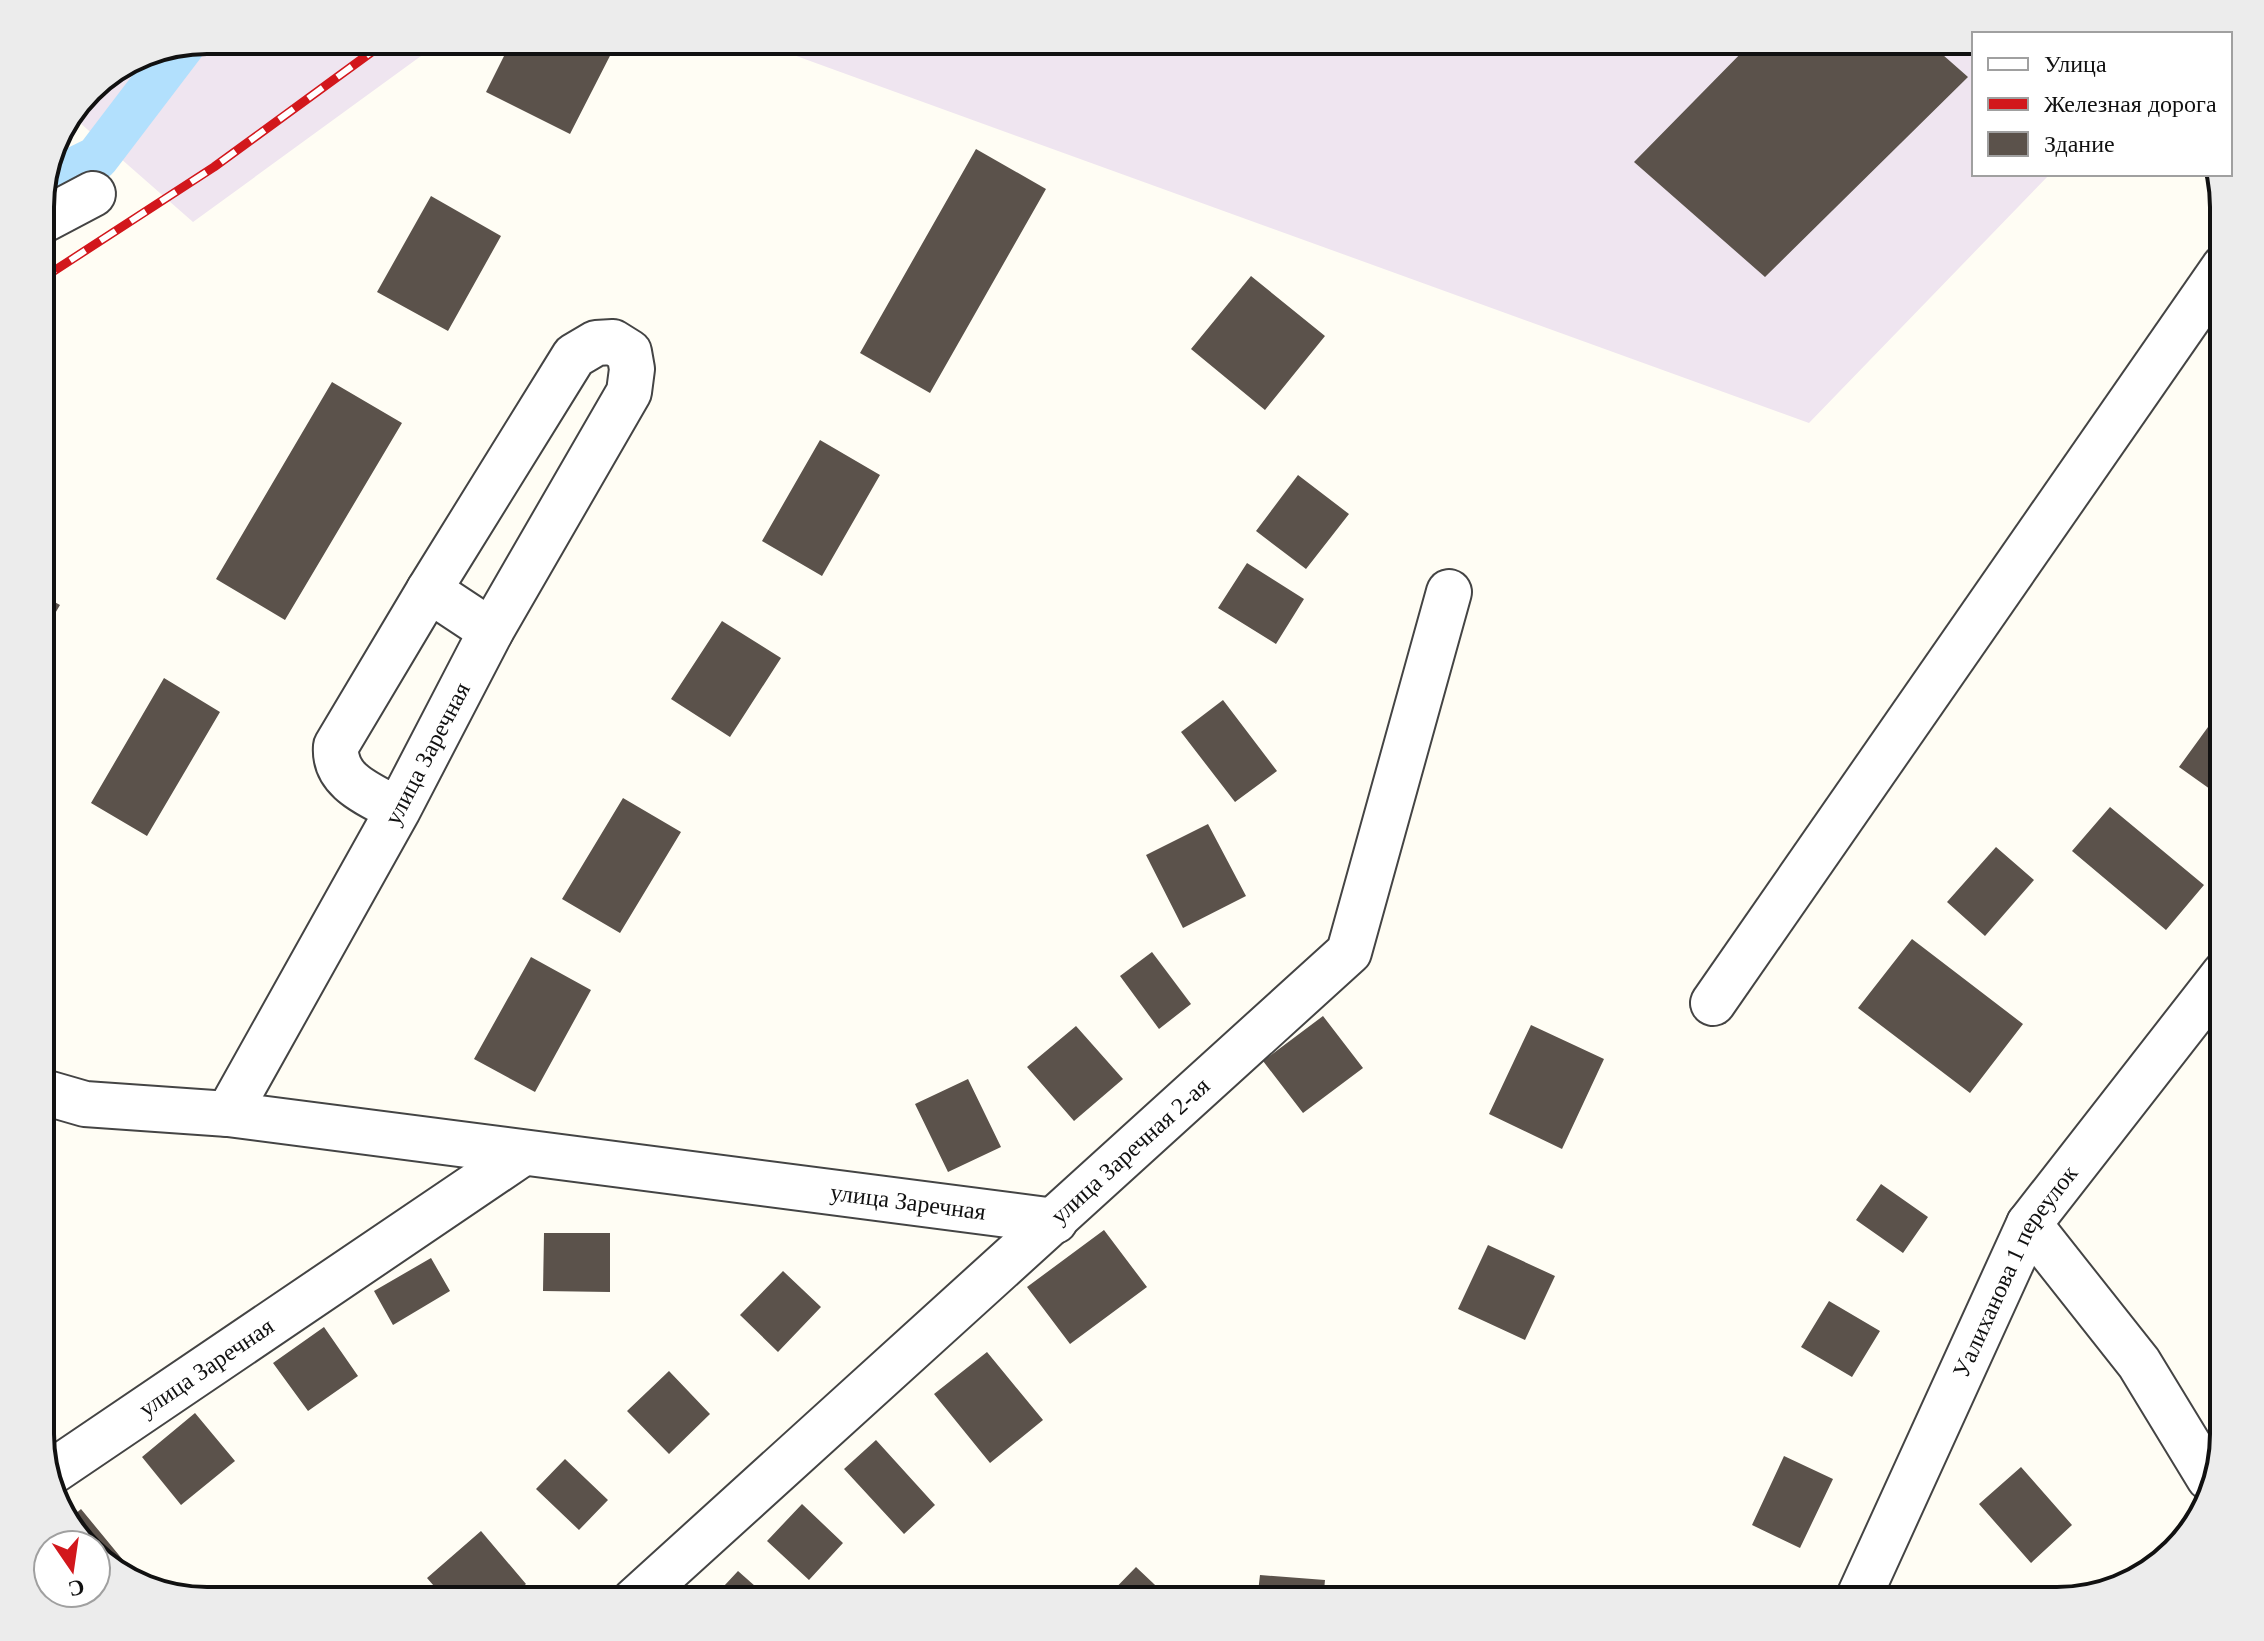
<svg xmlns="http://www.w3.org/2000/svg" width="2264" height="1641" viewBox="0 0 2264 1641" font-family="Georgia,serif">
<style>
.industrial{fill:#efe5f0}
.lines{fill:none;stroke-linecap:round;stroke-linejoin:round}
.canal{stroke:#b2e0fd;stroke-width:44}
.building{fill:#5b524b}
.minor-casing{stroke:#444;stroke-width:48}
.minor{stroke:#fff;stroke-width:44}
.rail-casing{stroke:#d2171c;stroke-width:9}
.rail{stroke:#fff;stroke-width:6;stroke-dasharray:18;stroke-linecap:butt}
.labels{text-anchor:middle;stroke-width:8;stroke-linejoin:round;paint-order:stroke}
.street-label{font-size:24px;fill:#111;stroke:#fff}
.rim{fill:none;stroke:#111;stroke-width:4}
</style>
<rect width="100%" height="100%" fill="#fffdf4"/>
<path class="industrial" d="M 207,40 L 443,40 L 193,222 L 71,115 L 97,82 L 144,53 Z
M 752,40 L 1974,40 L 1974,174 L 2050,174 L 1809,423 Z"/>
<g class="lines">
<path class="canal" d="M 44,184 L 97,158 L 183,45"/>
</g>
<path class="building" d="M 512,40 L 604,40 L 615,46 L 570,134 L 486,92 Z
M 1754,40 L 1926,40 L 1968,77 L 1765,277 L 1634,162 Z
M 976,149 L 1046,189 L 930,393 L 860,353 Z
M 431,196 L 501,236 L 448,331 L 377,292 Z
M 1251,276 L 1325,336 L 1265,410 L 1191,349 Z
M 332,382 L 402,423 L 285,620 L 216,579 Z
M 820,440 L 880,475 L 822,576 L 762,541 Z
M 1298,475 L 1349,514 L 1306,569 L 1256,531 Z
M 1247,563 L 1304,599 L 1276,644 L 1218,608 Z
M 40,594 L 60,605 L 40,639 Z
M 722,621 L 781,658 L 730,737 L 671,699 Z
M 164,678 L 220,712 L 147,836 L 91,803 Z
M 1223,700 L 1277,771 L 1235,802 L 1181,732 Z
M 2224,705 L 2224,799 L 2179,767 Z
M 623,798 L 681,832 L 620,933 L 562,899 Z
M 2110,807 L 2204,885 L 2166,930 L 2072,851 Z
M 1208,824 L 1246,896 L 1183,928 L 1146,855 Z
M 1996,847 L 2034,880 L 1985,936 L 1947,902 Z
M 1912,939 L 2023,1024 L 1970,1093 L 1858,1008 Z
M 1152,952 L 1191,1004 L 1159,1029 L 1120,976 Z
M 531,957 L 591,990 L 535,1092 L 474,1059 Z
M 1323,1016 L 1363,1068 L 1303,1113 L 1263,1061 Z
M 1531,1025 L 1604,1059 L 1562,1149 L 1489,1114 Z
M 1076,1026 L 1123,1079 L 1074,1121 L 1027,1067 Z
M 968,1079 L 1001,1147 L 948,1172 L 915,1104 Z
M 1881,1184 L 1928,1217 L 1903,1253 L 1856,1220 Z
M 1104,1230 L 1147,1287 L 1070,1344 L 1027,1287 Z
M 544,1233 L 610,1233 L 610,1292 L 543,1291 Z
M 1488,1245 L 1555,1276 L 1525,1340 L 1458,1309 Z
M 431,1258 L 450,1291 L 393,1325 L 374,1291 Z
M 783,1271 L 821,1307 L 778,1352 L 740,1315 Z
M 1829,1301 L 1880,1331 L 1852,1377 L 1801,1347 Z
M 324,1327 L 358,1376 L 308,1411 L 273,1363 Z
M 987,1352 L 1043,1420 L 990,1463 L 934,1394 Z
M 669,1371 L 710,1414 L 669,1454 L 627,1411 Z
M 195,1413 L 235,1461 L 181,1505 L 142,1457 Z
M 876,1440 L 935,1505 L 904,1534 L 844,1469 Z
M 1784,1456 L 1833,1479 L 1800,1548 L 1752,1525 Z
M 565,1459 L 608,1500 L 579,1530 L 536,1489 Z
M 2021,1467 L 2072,1525 L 2031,1563 L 1979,1504 Z
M 802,1504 L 843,1543 L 809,1580 L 767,1541 Z
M 81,1509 L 137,1577 L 106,1567 L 96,1556 L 96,1545 L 87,1545 L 66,1522 Z
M 481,1531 L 526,1584 L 506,1601 L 447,1601 L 427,1578 Z
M 1136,1567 L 1172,1601 L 1103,1601 Z
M 738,1571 L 772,1601 L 710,1601 Z
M 1260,1575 L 1325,1580 L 1323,1601 L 1257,1601 Z"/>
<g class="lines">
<defs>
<g id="minor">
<path d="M 40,222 L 93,194"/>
<path d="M 429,590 L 491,631"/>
<path d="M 1713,1003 L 2224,267"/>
<path id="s1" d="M 40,1091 L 85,1104 L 228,1114 L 1055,1221"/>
<path id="s2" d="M 228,1114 L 398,810 L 491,631 L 629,392 L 632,369 L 629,352 L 613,342 L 596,343 L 574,356 L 429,590 L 336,746 C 333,782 371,795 398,810"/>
<path d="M 2029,1224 L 2139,1363 L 2209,1478"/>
<path id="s3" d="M 49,1474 L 523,1153"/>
<path id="s4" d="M 634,1601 L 1349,952 L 1449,592"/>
<path id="s5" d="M 1857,1601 L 2029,1224 L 2224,974"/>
</g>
</defs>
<use href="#minor" class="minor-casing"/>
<use href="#minor" class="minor"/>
<defs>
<path id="rail" d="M 40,280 L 214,167 L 388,40"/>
</defs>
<use href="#rail" class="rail-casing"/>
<use href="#rail" class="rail"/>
</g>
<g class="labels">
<g class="street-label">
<text dy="8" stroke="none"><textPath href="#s2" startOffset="412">улица Заречная</textPath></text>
<text dy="8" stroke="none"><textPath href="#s4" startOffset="670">улица Заречная 2-ая</textPath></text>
<text dy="8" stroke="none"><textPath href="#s1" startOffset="876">улица Заречная</textPath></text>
<text dy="8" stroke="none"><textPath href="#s5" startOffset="366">Уалиханова 1 переулок</textPath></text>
<text dy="8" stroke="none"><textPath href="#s3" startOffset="190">улица Заречная</textPath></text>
</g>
</g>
<path d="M0 0H2264V1641H0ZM207 54H2057A153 153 0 0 1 2210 207V1434A153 153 0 0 1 2057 1587H207A153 153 0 0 1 54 1434V207A153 153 0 0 1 207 54Z" fill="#ececec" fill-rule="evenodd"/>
<path class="rim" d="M207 54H2057A153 153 0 0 1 2210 207V1434A153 153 0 0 1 2057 1587H207A153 153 0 0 1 54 1434V207A153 153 0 0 1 207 54Z"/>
<rect x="1972" y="32" width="260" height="144" fill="#ffffff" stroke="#a0a0a0" stroke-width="2"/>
<rect x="1988" y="58" width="40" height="12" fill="#ffffff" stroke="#a0a0a0" stroke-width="2"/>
<text x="2044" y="72" font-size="24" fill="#111111">Улица</text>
<rect x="1988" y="98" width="40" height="12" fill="#d2171c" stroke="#a0a0a0" stroke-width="2"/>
<text x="2044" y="112" font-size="24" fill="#111111">Железная дорога</text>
<rect x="1988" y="132" width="40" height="24" fill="#5b524b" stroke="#a0a0a0" stroke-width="2"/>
<text x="2044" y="152" font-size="24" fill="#111111">Здание</text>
<g transform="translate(72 1569) rotate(167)"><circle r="38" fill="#ffffff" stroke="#a0a0a0" stroke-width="2"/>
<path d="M0-6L14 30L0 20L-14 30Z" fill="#d2171c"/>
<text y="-12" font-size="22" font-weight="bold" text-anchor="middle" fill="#111111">С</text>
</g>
</svg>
